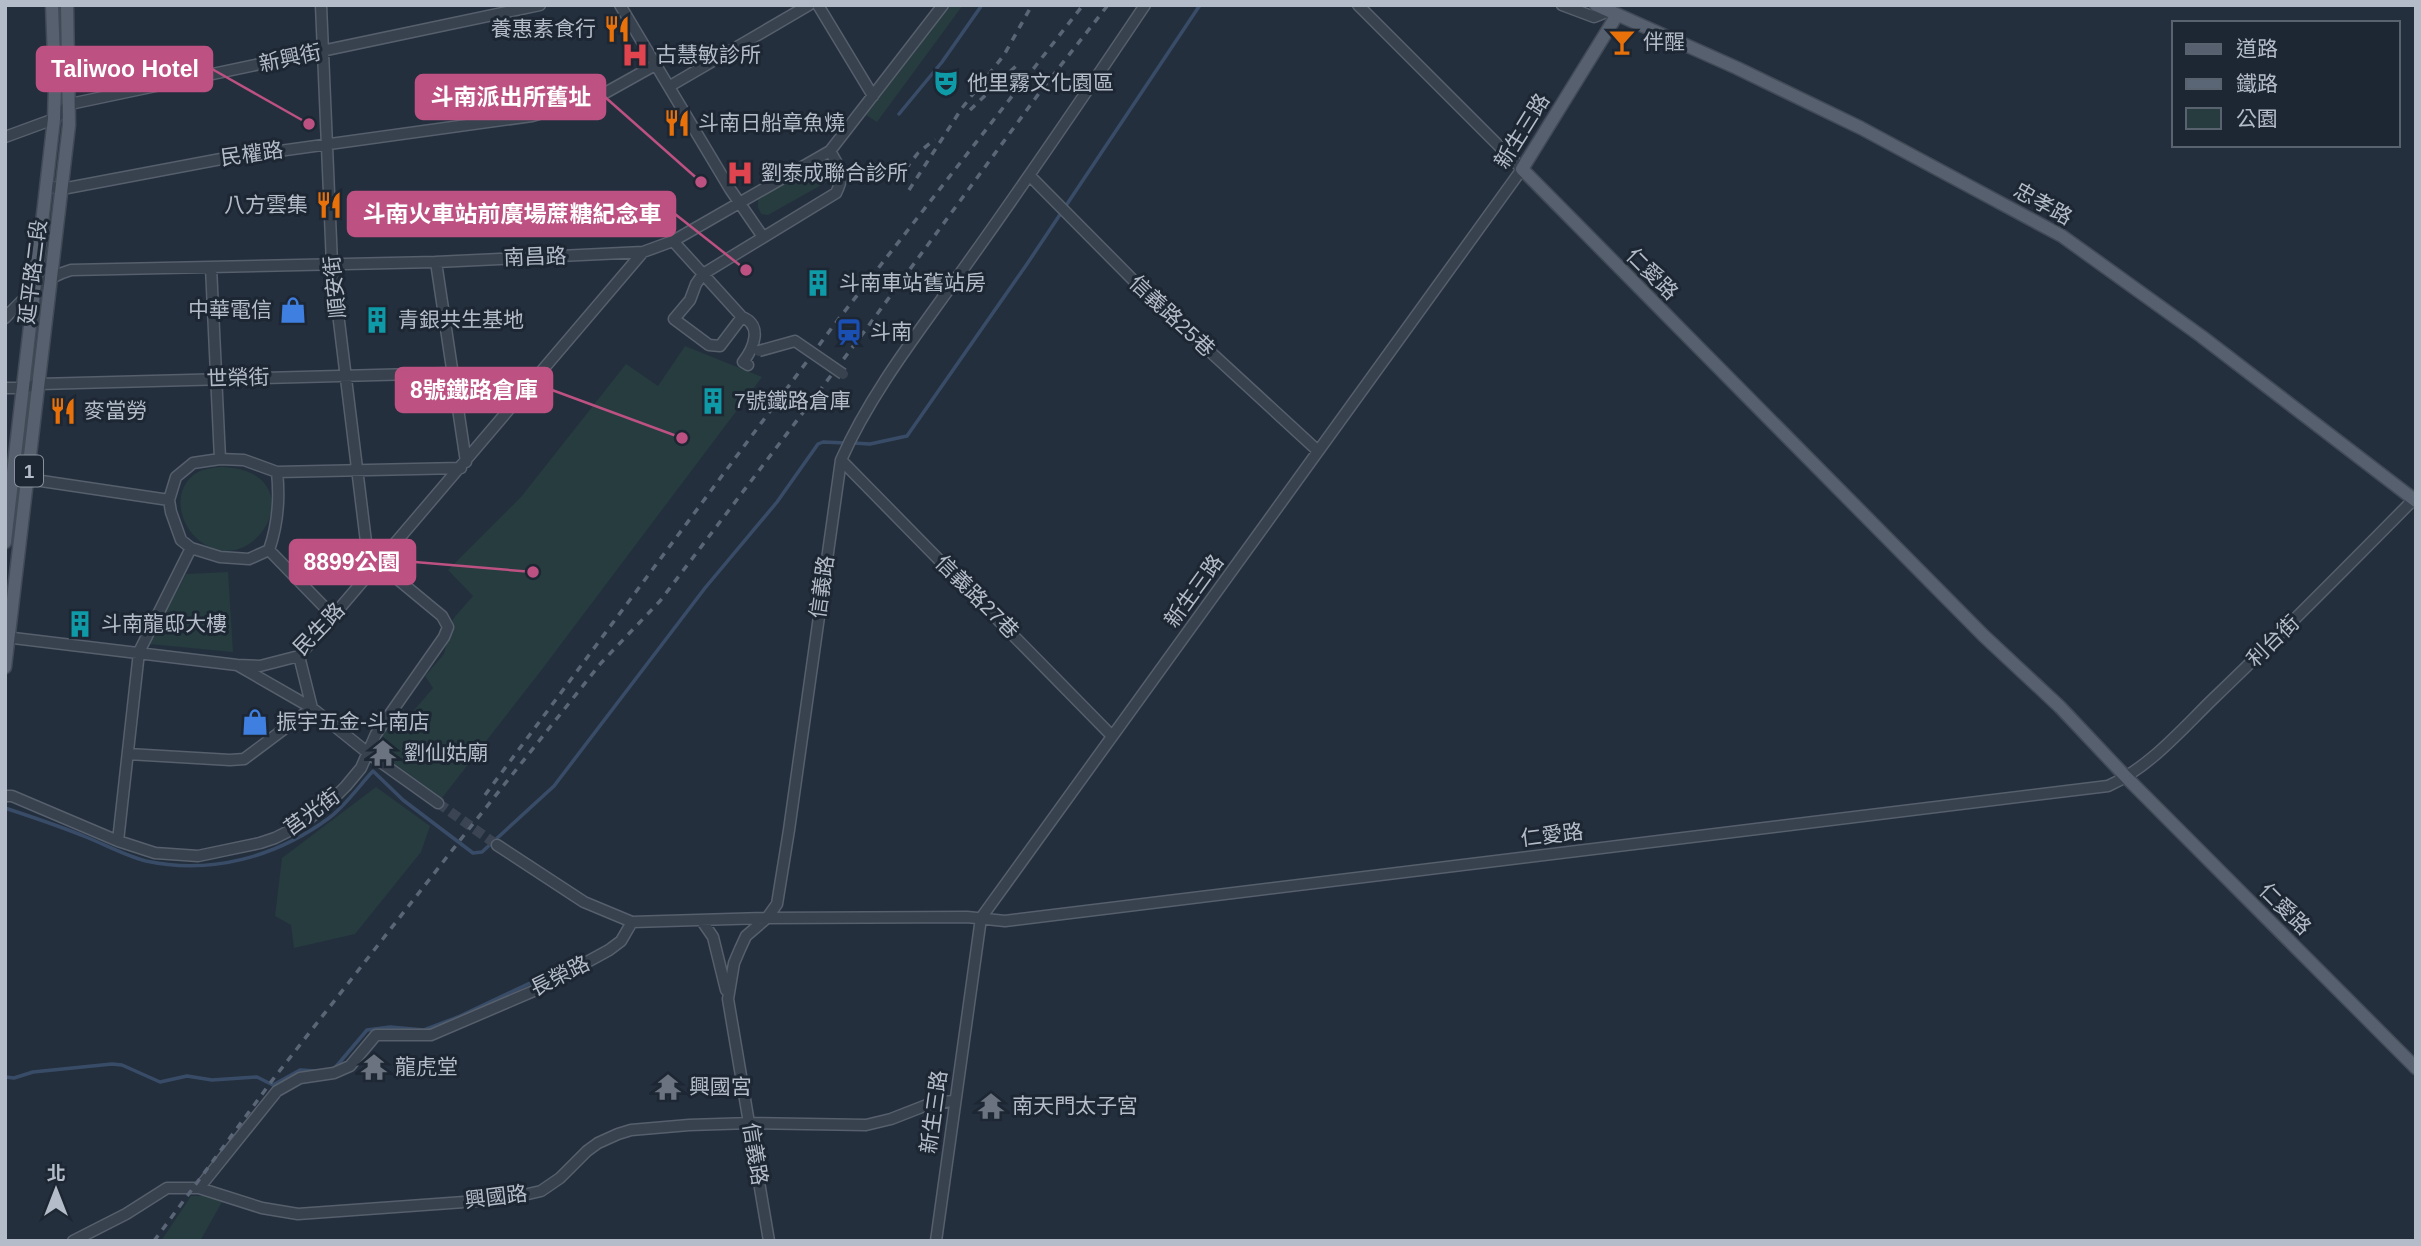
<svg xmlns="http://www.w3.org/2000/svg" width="2421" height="1246" viewBox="0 0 2421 1246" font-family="Arial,'Noto Sans TC',sans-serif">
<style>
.green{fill:#263c3f}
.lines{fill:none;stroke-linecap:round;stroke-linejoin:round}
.stream{stroke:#394c67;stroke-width:3.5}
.minor-tunnel{stroke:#3a4453;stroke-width:10;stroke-dasharray:10 5;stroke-linecap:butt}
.minor-casing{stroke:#565f6c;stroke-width:13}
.major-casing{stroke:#414a57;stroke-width:15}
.minor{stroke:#38414e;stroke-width:10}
.major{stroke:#56606e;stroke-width:12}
.rail{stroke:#5a6575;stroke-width:3.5;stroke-dasharray:7 7;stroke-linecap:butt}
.minor-bridge-casing{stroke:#565f6c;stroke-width:13;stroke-linecap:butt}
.minor-bridge{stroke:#38414e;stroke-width:10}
.labels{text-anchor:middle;stroke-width:6;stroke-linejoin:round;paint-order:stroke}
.shield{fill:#1d2633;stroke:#878f9c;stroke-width:2}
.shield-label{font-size:19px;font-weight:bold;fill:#b4bcc9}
.poi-label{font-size:21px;fill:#b4bcc9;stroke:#1d2633;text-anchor:start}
.street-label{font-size:21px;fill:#b4bcc9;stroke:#1d2633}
.leader{fill:none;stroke:#bd5182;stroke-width:2.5}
.callout-dot{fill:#bd5182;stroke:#1d2633;stroke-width:2.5}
.callout{fill:#bd5182;stroke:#bd5182;stroke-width:2.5}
.callout-label{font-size:23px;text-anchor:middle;font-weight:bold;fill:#fff}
</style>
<rect width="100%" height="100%" fill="#242f3e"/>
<path class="green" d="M 951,5 L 963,5 L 877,122 L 866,115 Z
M 822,164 L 829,170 L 832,179 L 768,215 L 761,214 L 758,207 L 758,196 Z
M 685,346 L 762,377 L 543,668 L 442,798 L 373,748 L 403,709 L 410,715 L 433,688 L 425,676 L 444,654 L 453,619 L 473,596 L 448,570 L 521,497 L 626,364 L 658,386 Z
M 219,467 C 235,467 258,471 267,487 C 282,511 260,545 235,550 C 189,558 160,494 198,472 C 204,469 212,468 219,467 Z
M 228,572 L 233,652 L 149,644 L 186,574 Z
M 376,787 L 430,826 L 421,852 L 355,934 L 294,948 L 291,925 L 275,916 L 282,858 Z
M 191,1196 L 204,1196 L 222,1202 L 200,1241 L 161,1241 Z"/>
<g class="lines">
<path class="stream" d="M 899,114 L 942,62 L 982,5
M 853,443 L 870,444 L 907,436 L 1027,264 L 1200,5
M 5,808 C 32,817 60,826 86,837 C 106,845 126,856 146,861 C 211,875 276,857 329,818 C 345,806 359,786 373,771 L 403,800 L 473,853 L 482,852 L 554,786 L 705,588 L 777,502 L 818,444 L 823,442 L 846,443
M 334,1069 L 367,1030 L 390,1027 L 424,1030 L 458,1017 L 579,960
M 5,1077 L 14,1078 L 33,1072 L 112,1064 L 122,1065 L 160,1082 L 187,1076 L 212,1080 L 257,1077 L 273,1085 L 300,1070 L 316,1071"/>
<path class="minor-tunnel" d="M 438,803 L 497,845"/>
<defs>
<path id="minor" d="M 620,5 L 730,189 L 763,237
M 818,5 L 873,96
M 1562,5 L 1594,17 L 1609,11 L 1607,8
M 670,86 L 809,5
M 5,137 L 54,119 L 70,104 L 540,5
M 1030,176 L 1143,290 L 1318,451
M 47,186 L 62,189 L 221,159 L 532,116 L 596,98 L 657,64
M 673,241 L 742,317 C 763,325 754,348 743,362 L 748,365
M 436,262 L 466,462
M 211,267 L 220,459
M 742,317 L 720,346 L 709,345 L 674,319 L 690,300 L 696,284 L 703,274 L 836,193 C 846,173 840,169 830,151
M 5,318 C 25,297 43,278 71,270 L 436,262 L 643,252 L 673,241 L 830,151 L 943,5
M 5,388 L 23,388 L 39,384 L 453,373
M 841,460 L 1112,736
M 277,472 C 280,499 278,524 269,550 L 249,559 L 220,557 L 191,548 L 181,540 L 171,512 L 169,500 L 176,477 L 193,463 L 220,459 L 244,460 L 277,472 L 461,468
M 28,479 L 169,500
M 269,550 L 333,616
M 5,637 L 237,665 L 260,666 L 299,656 L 643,252
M 239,666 L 312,708 L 368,753 L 438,803
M 128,754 L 230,760 L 244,759 L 312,708 L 299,656
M 5,796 L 12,796 L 118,841 L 155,853 L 198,856 L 260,843 L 275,838 L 301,825 L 329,803 L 346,786 L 361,768 L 376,734 L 444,637 L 448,627 L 442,616 L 378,563 L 367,550 L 332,264 L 321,5
M 118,841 L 139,652 L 191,548
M 497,845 L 584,902 L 632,922 L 767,918 L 967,917 L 1005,921 L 2108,786 C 2149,768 2182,729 2214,698 C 2282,633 2348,566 2414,499
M 702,921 L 713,937 L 726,990
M 199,1188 L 277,1091 L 300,1078 L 334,1073 L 350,1066 L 376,1035 L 431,1035 L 536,990 L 609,950 L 621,941 L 632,922
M 73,1241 L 126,1214 L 167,1188 L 199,1188 L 262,1208 L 298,1214 L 506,1199 L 541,1191 L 560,1178 L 587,1151 L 598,1143 L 618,1134 L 631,1130 L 689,1125 L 751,1123 L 866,1125 L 891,1119 L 932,1103 L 954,1101
M 769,1241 L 728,999 L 734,963 L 740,949 L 746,936 L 767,918 L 777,904 L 789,830 L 841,460 C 871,392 921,329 964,268 C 1026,181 1086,93 1145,5
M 936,1241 L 981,918 L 1522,169 L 1358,5"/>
<path id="major" d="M 1596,5 L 1737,68 L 1861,128 L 2062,236 L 2201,336 L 2416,501
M 1617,15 L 1522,169 L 1984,636 L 2060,707 L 2127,778 L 2416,1068
M 5,542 L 54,119 L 55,85 L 52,5
M 5,667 L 69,125 L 67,5"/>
</defs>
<use href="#minor" class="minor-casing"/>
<use href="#major" class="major-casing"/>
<use href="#minor" class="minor"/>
<use href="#major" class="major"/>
<path class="rail" d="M 970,110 L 1018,64
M 897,180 L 918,153 L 935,139
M 909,190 L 962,108 L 1004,55 L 1032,5
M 485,795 L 834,325 L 1083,5
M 154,1241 L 274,1078 L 461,839 L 601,663 L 660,601 L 858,340 L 1040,92 L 1108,5"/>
<defs>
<path id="minor-bridge" d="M 759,351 L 795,341 L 843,374"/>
</defs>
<use href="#minor-bridge" class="minor-bridge-casing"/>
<use href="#minor-bridge" class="minor-bridge"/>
</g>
<defs>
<symbol id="restaurant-bare" viewBox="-9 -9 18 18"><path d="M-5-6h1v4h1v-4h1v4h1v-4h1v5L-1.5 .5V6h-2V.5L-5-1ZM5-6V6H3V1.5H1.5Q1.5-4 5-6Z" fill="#e8710a" stroke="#1d2633" stroke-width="2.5" paint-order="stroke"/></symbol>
<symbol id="bar-bare" viewBox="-9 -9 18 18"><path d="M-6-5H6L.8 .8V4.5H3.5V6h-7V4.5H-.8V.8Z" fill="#e8710a" stroke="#1d2633" stroke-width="2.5" paint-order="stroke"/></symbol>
<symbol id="hospital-bare" viewBox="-9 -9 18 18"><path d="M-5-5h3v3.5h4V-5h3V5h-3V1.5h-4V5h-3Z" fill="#e0444e" stroke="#1d2633" stroke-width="2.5" paint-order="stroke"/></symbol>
<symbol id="theatre-bare" viewBox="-9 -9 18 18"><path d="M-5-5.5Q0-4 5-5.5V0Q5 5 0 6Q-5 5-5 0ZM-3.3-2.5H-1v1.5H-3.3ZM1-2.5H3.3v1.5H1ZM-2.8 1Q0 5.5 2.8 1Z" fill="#0f9aa8" stroke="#1d2633" stroke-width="2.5" paint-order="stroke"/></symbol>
<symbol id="building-bare" viewBox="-9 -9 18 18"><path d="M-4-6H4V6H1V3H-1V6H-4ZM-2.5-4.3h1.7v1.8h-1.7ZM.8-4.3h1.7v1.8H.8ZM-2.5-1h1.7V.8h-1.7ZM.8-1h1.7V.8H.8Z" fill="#0f9aa8" stroke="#1d2633" stroke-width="2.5" paint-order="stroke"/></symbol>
<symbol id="shop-bare" viewBox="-9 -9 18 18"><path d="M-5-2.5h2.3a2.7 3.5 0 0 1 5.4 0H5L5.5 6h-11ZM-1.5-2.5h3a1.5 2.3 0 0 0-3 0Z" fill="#3f7fe0" stroke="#1d2633" stroke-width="2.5" paint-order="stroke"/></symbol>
<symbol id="station-bare" viewBox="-9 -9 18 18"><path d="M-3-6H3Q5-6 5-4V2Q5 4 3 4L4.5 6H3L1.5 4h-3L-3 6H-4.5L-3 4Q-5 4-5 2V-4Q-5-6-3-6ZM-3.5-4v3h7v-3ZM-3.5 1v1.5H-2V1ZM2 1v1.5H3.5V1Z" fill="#1a4fb4" stroke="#1d2633" stroke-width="2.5" paint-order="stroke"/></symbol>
<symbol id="temple-bare" viewBox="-9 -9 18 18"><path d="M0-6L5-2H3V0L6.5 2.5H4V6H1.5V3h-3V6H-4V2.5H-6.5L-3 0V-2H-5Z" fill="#6b7280" stroke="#1d2633" stroke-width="2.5" paint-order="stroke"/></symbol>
</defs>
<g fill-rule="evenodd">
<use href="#restaurant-bare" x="598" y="10" width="38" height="38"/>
<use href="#bar-bare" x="1603" y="23" width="38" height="38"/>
<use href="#hospital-bare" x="616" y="36" width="38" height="38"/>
<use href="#theatre-bare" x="927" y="64" width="38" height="38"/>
<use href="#restaurant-bare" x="658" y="104" width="38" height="38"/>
<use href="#hospital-bare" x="721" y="154" width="38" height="38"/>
<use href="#restaurant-bare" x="310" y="186" width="38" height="38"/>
<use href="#building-bare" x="799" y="264" width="38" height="38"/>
<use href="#shop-bare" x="274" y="291" width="38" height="38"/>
<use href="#building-bare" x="358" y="301" width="38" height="38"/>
<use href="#station-bare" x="830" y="313" width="38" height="38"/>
<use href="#building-bare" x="694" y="382" width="38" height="38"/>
<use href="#restaurant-bare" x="44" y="392" width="38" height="38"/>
<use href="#building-bare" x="61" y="605" width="38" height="38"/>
<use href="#shop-bare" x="236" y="703" width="38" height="38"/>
<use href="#temple-bare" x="364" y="734" width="38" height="38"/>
<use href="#temple-bare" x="355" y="1048" width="38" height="38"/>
<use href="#temple-bare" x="649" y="1068" width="38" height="38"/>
<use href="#temple-bare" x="972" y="1087" width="38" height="38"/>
</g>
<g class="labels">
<rect class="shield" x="15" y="455.5" width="28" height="31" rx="5"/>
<g class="shield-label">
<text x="29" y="478">1</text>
</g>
<g class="poi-label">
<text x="596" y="36" text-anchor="end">養惠素食行</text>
<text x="1643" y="49">伴醒</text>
<text x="656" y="62">古慧敏診所</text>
<text x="967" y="90">他里霧文化園區</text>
<text x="698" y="130">斗南日船章魚燒</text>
<text x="761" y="180">劉泰成聯合診所</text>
<text x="308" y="212" text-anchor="end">八方雲集</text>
<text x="839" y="290">斗南車站舊站房</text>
<text x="272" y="317" text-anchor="end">中華電信</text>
<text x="398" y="327">青銀共生基地</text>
<text x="870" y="339">斗南</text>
<text x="734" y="408">7號鐵路倉庫</text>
<text x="84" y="418">麥當勞</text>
<text x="101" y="631">斗南龍邸大樓</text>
<text x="276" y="729">振宇五金-斗南店</text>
<text x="404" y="760">劉仙姑廟</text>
<text x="395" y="1074">龍虎堂</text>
<text x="689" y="1094">興國宮</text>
<text x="1012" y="1113">南天門太子宮</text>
</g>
<g class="street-label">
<text transform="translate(290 58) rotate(-12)" y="7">新興街</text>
<text transform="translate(1522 131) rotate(-58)" y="7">新生三路</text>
<text transform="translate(252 154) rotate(-8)" y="7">民權路</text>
<text transform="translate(2043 204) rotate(29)" y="7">忠孝路</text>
<text transform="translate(535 257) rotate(-2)" y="7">南昌路</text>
<text transform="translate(33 272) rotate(-83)" y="7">延平路二段</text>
<text transform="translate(1652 274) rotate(45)" y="7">仁愛路</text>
<text transform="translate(335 287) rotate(-96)" y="7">順安街</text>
<text transform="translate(1172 316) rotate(43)" y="7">信義路25巷</text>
<text transform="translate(238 378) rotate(-2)" y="7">世榮街</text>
<text transform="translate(822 587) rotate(-82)" y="7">信義路</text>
<text transform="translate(1194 591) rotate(-54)" y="7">新生三路</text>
<text transform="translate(977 597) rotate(45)" y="7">信義路27巷</text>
<text transform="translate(319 629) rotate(-46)" y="7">民生路</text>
<text transform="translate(2273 641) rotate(-44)" y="7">利台街</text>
<text transform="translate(312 812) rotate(-36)" y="7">莒光街</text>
<text transform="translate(1552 835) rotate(-7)" y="7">仁愛路</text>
<text transform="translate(2285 909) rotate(45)" y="7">仁愛路</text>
<text transform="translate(560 976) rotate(-27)" y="7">長榮路</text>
<text transform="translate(934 1112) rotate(-82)" y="7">新生三路</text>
<text transform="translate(755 1154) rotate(81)" y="7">信義路</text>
<text transform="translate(496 1197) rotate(-7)" y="7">興國路</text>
</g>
</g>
<path class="leader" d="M309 124L212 69M701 182L605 97M746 270L675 214M682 438L552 390M533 572L415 562"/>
<g class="callout-dot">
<circle cx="309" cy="124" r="7"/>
<circle cx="701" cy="182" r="7"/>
<circle cx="746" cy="270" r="7"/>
<circle cx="682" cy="438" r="7"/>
<circle cx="533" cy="572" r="7"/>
</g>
<g class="callout">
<rect x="37" y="47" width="175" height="44" rx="7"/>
<rect x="416" y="75" width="189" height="44" rx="7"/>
<rect x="348" y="192" width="327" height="44" rx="7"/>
<rect x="396" y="368" width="156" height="44" rx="7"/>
<rect x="290" y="540" width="125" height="44" rx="7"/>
</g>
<g class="callout-label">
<text x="125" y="77">Taliwoo Hotel</text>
<text x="511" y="105">斗南派出所舊址</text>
<text x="512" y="222">斗南火車站前廣場蔗糖紀念車</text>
<text x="474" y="398">8號鐵路倉庫</text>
<text x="352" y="570">8899公園</text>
</g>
<rect width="2421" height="1246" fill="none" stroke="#b4bcc9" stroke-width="14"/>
<rect x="2172" y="21" width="228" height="126" fill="#1d2633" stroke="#59626f" stroke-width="2"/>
<rect x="2186" y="44" width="35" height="10" fill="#56606e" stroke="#59626f" stroke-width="2"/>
<text x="2236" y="56" font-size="21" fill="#b4bcc9">道路</text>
<rect x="2186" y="79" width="35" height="10" fill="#5a6575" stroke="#59626f" stroke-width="2"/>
<text x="2236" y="91" font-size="21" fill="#b4bcc9">鐵路</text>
<rect x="2186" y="108" width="35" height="21" fill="#263c3f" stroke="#59626f" stroke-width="2"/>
<text x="2236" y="126" font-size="21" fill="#b4bcc9">公園</text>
<g transform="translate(56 1190)" stroke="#1d2633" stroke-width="5" paint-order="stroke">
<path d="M0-5L12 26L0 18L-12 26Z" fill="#b4bcc9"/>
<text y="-10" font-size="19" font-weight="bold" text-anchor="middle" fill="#b4bcc9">北</text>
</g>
</svg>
